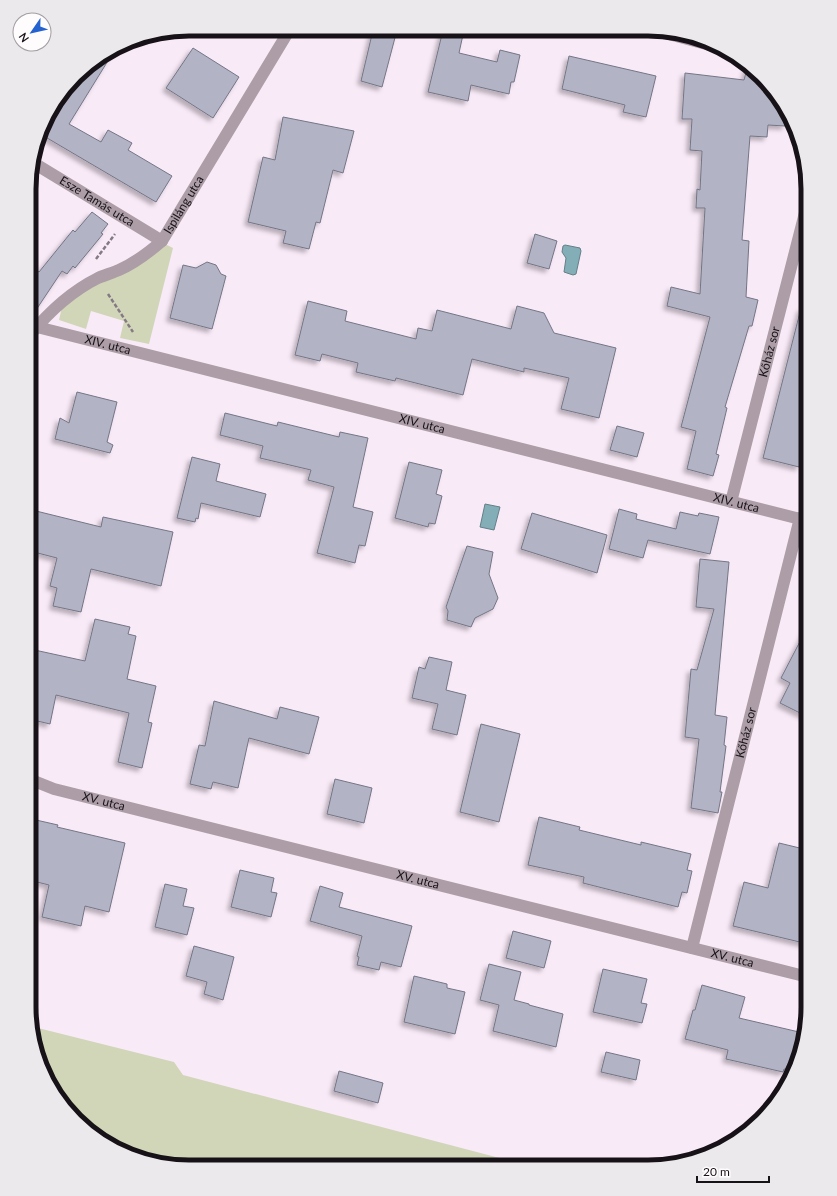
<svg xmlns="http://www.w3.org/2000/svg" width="837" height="1196" viewBox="0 0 837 1196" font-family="Lato,sans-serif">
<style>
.green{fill:#d1d6b9}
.water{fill:#84aeb7;stroke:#637f87}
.building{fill:#b2b4c5;stroke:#747585;filter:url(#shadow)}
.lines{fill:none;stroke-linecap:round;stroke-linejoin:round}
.path{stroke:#847a83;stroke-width:2.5;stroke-dasharray:4 2;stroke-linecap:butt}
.minor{stroke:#ac9da6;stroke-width:12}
.tertiary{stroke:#ac9da6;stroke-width:12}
.labels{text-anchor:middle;stroke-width:3.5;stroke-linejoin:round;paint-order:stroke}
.street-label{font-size:12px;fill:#171217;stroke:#fffcfe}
.rim{fill:none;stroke:#171217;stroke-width:5}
</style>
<defs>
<filter id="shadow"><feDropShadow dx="-3.5" dy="3.5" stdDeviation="2" flood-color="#0004"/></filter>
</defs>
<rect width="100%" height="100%" fill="#f9eaf8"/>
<path class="green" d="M 165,244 L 173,248 L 149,344 L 120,338 L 124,321 L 91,311 L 86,329 L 59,320 L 62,307 L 92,286 Z
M 34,1027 L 174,1062 L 183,1075 L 534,1167 L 168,1166 L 100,1140 L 69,1112 L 45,1078 Z"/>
<path class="water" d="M 565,245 L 580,248 L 581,251 L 576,274 L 573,275 L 564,272 L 566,258 L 562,252 L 563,246 Z
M 485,504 L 500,507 L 494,530 L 480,527 Z"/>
<path class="building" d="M 373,30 L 397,30 L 382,87 L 361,81 Z
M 443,30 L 464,30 L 459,53 L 497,62 L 500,50 L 520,55 L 514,82 L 511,82 L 509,94 L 471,85 L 468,101 L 428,92 Z
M 193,48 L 239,77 L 213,118 L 166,88 Z
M 114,51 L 69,124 L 101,142 L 108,130 L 132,143 L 128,150 L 172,176 L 156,202 L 42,135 L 50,109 L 84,69 Z
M 569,56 L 656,76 L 646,117 L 623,112 L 625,105 L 562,89 Z
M 748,65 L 786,111 L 785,126 L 768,125 L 767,137 L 750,136 L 742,240 L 749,241 L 746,297 L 758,300 L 752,326 L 749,326 L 725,407 L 727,408 L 716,454 L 719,455 L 713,476 L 687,469 L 696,431 L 681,427 L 710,317 L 667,306 L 671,287 L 700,294 L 705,208 L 696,208 L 697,189 L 700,190 L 702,151 L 690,150 L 692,119 L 682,119 L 685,73 L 744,80 Z
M 283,117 L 354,131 L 343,173 L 333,170 L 320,223 L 316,222 L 309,249 L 283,243 L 286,231 L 248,222 L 263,157 L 275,160 Z
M 92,212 L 108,224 L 101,233 L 103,234 L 75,268 L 73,266 L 67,274 L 62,271 L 30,319 L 30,266 L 39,272 L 73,230 L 75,232 Z
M 535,234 L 557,241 L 549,269 L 527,263 Z
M 207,262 L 216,265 L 221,274 L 226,276 L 212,329 L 170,318 L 183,265 L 196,268 Z
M 308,301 L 347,311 L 345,321 L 416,339 L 418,328 L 432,331 L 437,310 L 511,329 L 517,306 L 544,313 L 554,333 L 616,348 L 599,418 L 561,409 L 569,378 L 524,368 L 524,372 L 472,359 L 463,395 L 396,378 L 395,381 L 356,372 L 358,363 L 322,354 L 320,361 L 295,355 Z
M 801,308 L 808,309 L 808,434 L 799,467 L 763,458 Z
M 77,392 L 117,402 L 107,442 L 113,445 L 110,453 L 55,439 L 60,418 L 69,423 Z
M 225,413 L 277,426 L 278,422 L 339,437 L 340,432 L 368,438 L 353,507 L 373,512 L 365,546 L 359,545 L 355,563 L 317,553 L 334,487 L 308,480 L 311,470 L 260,458 L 263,446 L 220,435 Z
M 617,426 L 644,433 L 637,457 L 610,450 Z
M 192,457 L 220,464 L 216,481 L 266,494 L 260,517 L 201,503 L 198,519 L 196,518 L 195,522 L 177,518 Z
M 409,462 L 442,470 L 436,494 L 442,496 L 435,524 L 429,523 L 428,527 L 395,518 Z
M 619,509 L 637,514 L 636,519 L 676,529 L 680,512 L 698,516 L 699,513 L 719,517 L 710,554 L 648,540 L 643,558 L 609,549 Z
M 36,511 L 101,527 L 103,517 L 173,532 L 161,586 L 91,569 L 81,612 L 53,606 L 57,588 L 50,586 L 57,558 L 30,551 L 30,536 Z
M 532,513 L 607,535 L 597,573 L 521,549 Z
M 467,546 L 493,552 L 489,574 L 498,598 L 493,609 L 475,618 L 471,627 L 447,620 L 448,611 L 446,607 Z
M 700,559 L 729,562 L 715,715 L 727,717 L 724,745 L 726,746 L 720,792 L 722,792 L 718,813 L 691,808 L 699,739 L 685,737 L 691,669 L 697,670 L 714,609 L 696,607 Z
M 95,619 L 130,627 L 128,634 L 136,636 L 127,679 L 156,686 L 148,722 L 152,723 L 142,768 L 118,762 L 129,713 L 56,695 L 50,724 L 29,719 L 30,649 L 85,661 Z
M 808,626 L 808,717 L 780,703 L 790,683 L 781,678 Z
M 429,657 L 452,662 L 446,690 L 466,695 L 457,735 L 432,729 L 438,704 L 412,698 L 419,667 L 425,669 Z
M 214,701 L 277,719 L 280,707 L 319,717 L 309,754 L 249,738 L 238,788 L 213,782 L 211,789 L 190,784 L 199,745 L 205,746 Z
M 481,724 L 520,734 L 499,822 L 460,812 Z
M 335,779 L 372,788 L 364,823 L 327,814 Z
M 539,817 L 580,827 L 579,830 L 641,845 L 641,842 L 691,854 L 687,870 L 692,871 L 687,893 L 682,892 L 678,907 L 583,883 L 584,877 L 528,865 Z
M 36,820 L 58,825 L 57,827 L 125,843 L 109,912 L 85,906 L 81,926 L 42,917 L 49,885 L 29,880 L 29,849 Z
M 779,843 L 808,850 L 808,944 L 733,926 L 744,882 L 768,888 Z
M 240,870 L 274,878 L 271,892 L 277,893 L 271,917 L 231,907 Z
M 165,884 L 187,889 L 183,906 L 194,908 L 187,935 L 155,927 Z
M 320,886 L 343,893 L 339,907 L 412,926 L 401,967 L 381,962 L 379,970 L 357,965 L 359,957 L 357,956 L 362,936 L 310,921 Z
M 513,931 L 551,941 L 544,968 L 506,958 Z
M 194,946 L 234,957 L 223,1000 L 204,994 L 207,982 L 186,976 Z
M 489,964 L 521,972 L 514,1000 L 529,1004 L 529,1005 L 563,1014 L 556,1047 L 493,1031 L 499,1005 L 480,1000 Z
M 603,969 L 647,979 L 641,1003 L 647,1004 L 642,1023 L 593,1012 Z
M 414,976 L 447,984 L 447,988 L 465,992 L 455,1034 L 404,1022 Z
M 702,985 L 745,997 L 739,1018 L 799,1032 L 790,1070 L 784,1069 L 783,1072 L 726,1059 L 728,1050 L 685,1039 L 693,1010 L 695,1010 Z
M 606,1052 L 640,1060 L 636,1080 L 601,1072 Z
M 339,1071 L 383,1083 L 378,1103 L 334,1091 Z"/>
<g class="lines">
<path class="path" d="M 96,259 L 115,234
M 108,294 L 133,332"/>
<g class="minor">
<path id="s1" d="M 32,162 L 162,241"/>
<path id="s2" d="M 37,327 L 808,521"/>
<path id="s3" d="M 30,335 C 48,313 72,291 98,278 C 105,275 112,273 119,270 C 135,263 148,253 162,241 L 290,29"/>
<path id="s4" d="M 731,502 L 808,201"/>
<path id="s5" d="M 29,779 L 54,789 L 808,977"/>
<path id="s6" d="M 692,948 L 800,518"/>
</g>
<path class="tertiary" d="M 654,30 L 721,48"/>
</g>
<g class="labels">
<g class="street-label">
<text dy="4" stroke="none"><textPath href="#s1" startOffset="76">Esze Tamás utca</textPath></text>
<text dy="4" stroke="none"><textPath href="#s3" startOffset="206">Ispiláng utca</textPath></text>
<text dy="4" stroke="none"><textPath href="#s2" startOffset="73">XIV. utca</textPath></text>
<text dy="4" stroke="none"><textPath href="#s4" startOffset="155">Kőház sor</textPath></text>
<text dy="4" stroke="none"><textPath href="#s2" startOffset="397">XIV. utca</textPath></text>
<text dy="4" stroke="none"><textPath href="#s2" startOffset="721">XIV. utca</textPath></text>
<text dy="4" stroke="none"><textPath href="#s6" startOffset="222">Kőház sor</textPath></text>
<text dy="4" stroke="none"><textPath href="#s5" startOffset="78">XV. utca</textPath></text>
<text dy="4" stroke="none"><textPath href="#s5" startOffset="402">XV. utca</textPath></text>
<text dy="4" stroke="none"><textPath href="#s5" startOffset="726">XV. utca</textPath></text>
</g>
</g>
<path d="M0 0H837V1196H0ZM189 36H648A153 153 0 0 1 801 189V1007A153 153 0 0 1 648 1160H189A153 153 0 0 1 36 1007V189A153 153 0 0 1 189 36Z" fill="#ece9ec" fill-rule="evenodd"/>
<path class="rim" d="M189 36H648A153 153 0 0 1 801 189V1007A153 153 0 0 1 648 1160H189A153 153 0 0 1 36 1007V189A153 153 0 0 1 189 36Z"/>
<g transform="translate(32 32) rotate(236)"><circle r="19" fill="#fffcfe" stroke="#a29ea2"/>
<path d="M0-3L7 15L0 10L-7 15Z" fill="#2463cf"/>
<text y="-6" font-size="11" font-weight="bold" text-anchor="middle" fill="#171217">N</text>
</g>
<path d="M697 1176v6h72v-6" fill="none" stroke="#171217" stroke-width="2"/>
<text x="703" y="1176" font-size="12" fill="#171217" stroke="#fffcfe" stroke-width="3" paint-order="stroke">20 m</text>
</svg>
